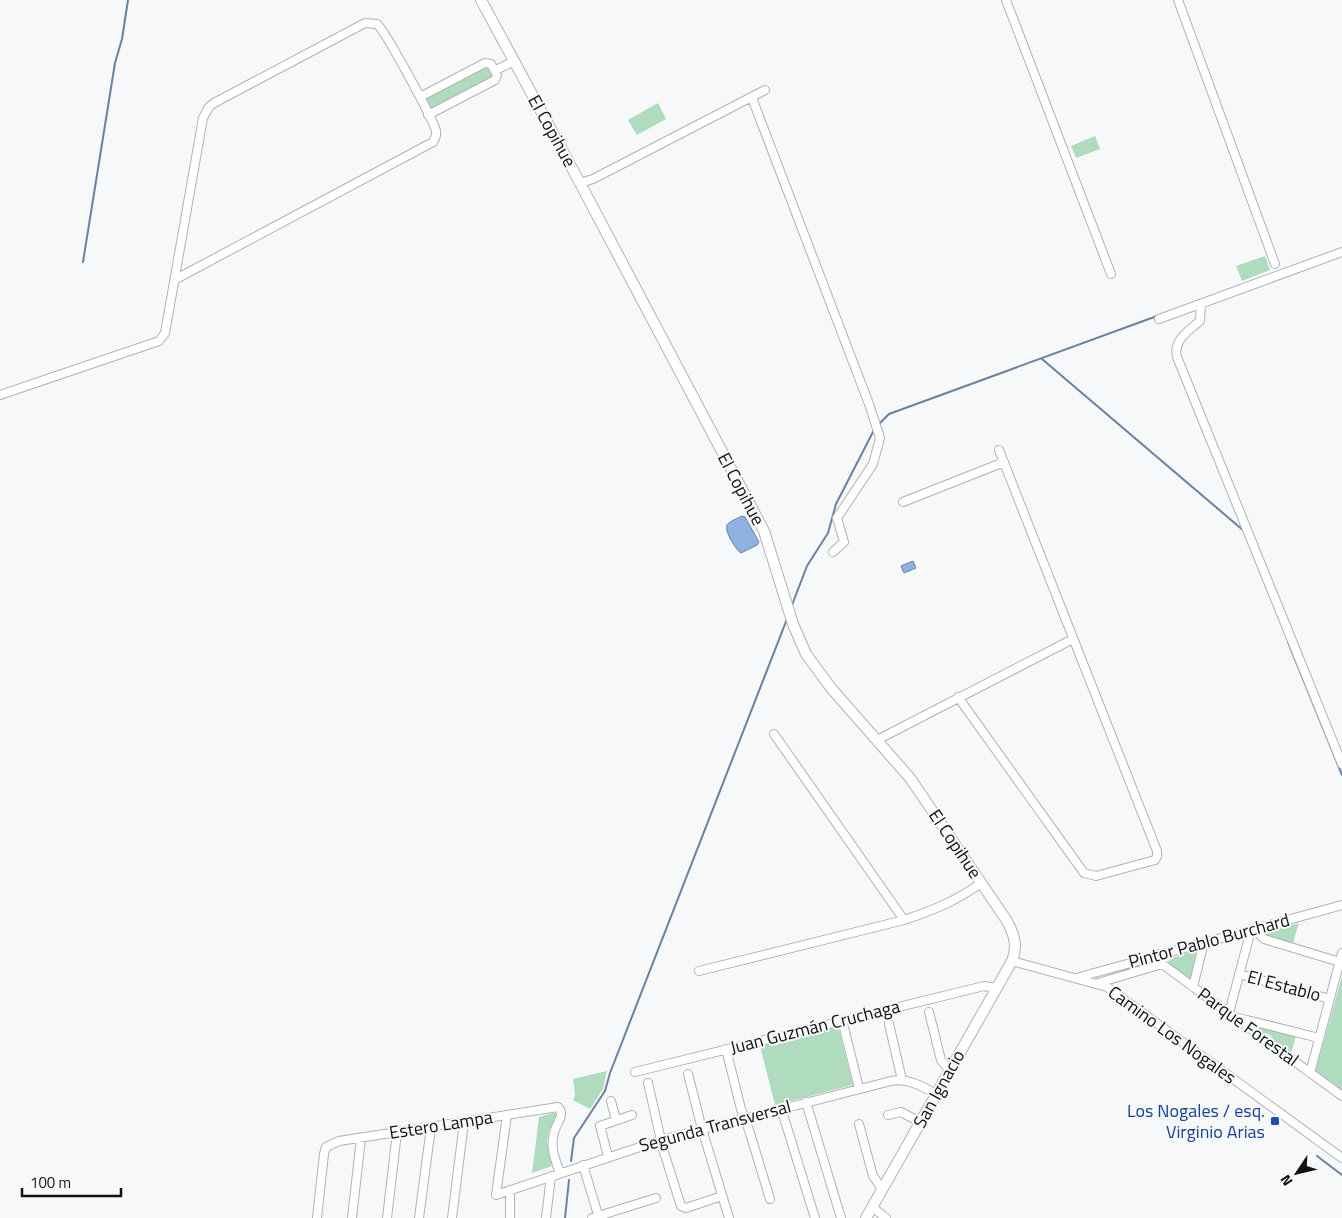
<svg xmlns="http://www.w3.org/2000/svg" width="1342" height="1218" viewBox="0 0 1342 1218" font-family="'Titillium Web',sans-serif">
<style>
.green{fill:#afdbbe}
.water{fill:#8fb2e3;stroke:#6982a4}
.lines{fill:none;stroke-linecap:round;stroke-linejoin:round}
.stream{stroke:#6982a4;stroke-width:2}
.minor-casing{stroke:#b0b2b4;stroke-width:10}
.secondary-casing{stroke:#b0b2b4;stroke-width:12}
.minor{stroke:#fff;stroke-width:8}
.secondary{stroke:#fff;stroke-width:10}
.transit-dot{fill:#1a4fb4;stroke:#f6f8fa;stroke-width:2}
.labels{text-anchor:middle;stroke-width:4;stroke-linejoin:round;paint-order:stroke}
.street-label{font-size:18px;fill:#101112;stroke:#f6f8fa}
.transit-label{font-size:18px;fill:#164399;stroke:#f6f8fa;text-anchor:end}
</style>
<rect width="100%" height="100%" fill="#f6f8fa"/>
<path class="green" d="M 487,66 L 493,76 L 431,109 L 426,97 Z
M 658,103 L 666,119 L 637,135 L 628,120 Z
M 1095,136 L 1100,149 L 1076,158 L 1071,146 Z
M 1265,256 L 1270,270 L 1242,281 L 1236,266 Z
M 1299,923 L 1293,943 L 1264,936 L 1264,933 Z
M 1201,949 L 1190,980 L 1168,963 L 1169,960 L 1172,958 Z
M 1342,976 L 1342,1091 L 1315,1073 Z
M 838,1026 L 853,1085 L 775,1105 L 760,1046 Z
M 1262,1026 L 1296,1036 L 1291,1053 L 1273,1041 L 1272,1037 L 1268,1034 L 1257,1031 Z
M 607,1071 L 603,1089 L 590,1109 L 573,1100 L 575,1095 L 573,1079 Z
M 553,1113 L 557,1114 L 557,1118 L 549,1130 L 547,1141 L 552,1166 L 532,1173 L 539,1117 Z"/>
<path class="water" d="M 742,516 L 745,517 L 759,542 L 757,545 L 741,553 C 736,550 724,531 727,525 C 730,521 738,518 742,516 Z
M 913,561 L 916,568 L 904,573 L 901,566 Z"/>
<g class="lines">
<path class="stream" d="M 83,262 L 115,63 L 122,39 L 128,0
M 1042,359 L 1244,531
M 878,425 L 889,414 L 1157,316
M 792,605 L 807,566 L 828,533 L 836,504 L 875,428
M 1288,642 L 1342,775
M 1317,1156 L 1342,1175
M 571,1161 L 574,1138 L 605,1091 L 610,1073 L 787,619
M 565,1218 L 569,1180"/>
<defs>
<path id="minor" d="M 1006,0 L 1111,274
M 1178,0 L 1275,264
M 496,70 L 514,61
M 420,97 L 485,63 L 491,64 L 497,75 L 495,80 L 428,115
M 752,98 L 869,404 L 880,438 L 873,464 L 837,518 L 844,542 L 833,552
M 580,183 L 593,179 L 765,90
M 1201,304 L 1200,321 C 1188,331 1173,340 1177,357 L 1342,764
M 1159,319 L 1342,252
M 0,395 L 159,341 L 165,333 L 203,118 L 209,107 L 214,103 L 365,23 L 377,24 C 386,32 433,119 436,131 C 437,136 435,139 433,142 L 176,279
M 903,502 L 1004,462
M 958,697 L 1084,873 L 1096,876 L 1155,860 L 1157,856 L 1157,851 L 999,450
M 774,734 L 904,920
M 877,740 L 1073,639
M 1257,928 L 1259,934 L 1264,939 L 1340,962
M 1160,954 L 1162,964 L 1342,1096
M 1012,961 L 1107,987 L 1342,1158
M 699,971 L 904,920 C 934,910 956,901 981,883
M 1239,974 L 1330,999
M 1076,978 L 1342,905
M 1098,983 L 1162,964
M 1193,987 L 1204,942
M 929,1012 L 941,1060 L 949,1070
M 1229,1013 L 1251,930
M 1239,1018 L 1319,1038
M 842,1020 L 859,1088
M 889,1024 L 902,1080
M 726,1049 L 741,1109 L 749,1130 L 770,1199
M 635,1072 L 984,986 L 996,988
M 1310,1073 L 1342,953
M 688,1074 L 702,1129 L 729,1218
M 648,1083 L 663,1149 L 681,1206 L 686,1208 L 722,1196
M 611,1101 L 616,1120
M 806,1102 L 841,1218
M 781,1108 L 815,1218
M 507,1115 L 496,1195 L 661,1140 L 891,1081 C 908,1078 922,1086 936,1094
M 888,1115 L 901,1112 L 920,1122
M 859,1124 L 873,1176 L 882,1189
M 608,1156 L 600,1126 L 632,1115
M 583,1165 L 599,1218
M 510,1190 L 510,1218
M 872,1207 L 886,1218
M 317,1218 L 324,1154 L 326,1147 L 339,1141 L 558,1107 C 566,1115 556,1123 554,1133 C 550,1147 555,1160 560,1173
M 352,1218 L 361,1138
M 387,1218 L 397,1132
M 419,1218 L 431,1127
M 452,1218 L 464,1122
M 546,1218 L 551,1176
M 592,1218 L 656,1198"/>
<path id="secondary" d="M 481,0 L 580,183 L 764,531 L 793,624 L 806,654 L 831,688 L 910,778 L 1007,921 C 1014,934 1018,946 1012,961 L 866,1218"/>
</defs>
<use href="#minor" class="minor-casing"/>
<use href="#secondary" class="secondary-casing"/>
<use href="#minor" class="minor"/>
<use href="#secondary" class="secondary"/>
</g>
<rect class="transit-dot" x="1270" y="1116" width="10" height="10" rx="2.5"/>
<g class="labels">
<g class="street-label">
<text transform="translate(552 131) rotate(61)" y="6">El Copihue</text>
<text transform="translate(741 489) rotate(62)" y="6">El Copihue</text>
<text transform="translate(955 844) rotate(56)" y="6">El Copihue</text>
<text transform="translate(1209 941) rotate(-15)" y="6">Pintor Pablo Burchard</text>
<text transform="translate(1284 986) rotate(15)" y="6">El Establo</text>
<text transform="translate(815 1027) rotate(-14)" y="6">Juan Guzmán Cruchaga</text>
<text transform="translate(1248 1027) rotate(36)" y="6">Parque Forestal</text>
<text transform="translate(1172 1035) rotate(36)" y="6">Camino Los Nogales</text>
<text transform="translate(939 1089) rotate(-61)" y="6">San Ignacio</text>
<text transform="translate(441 1125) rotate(-9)" y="6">Estero Lampa</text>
<text transform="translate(715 1126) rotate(-15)" y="6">Segunda Transversal</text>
</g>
<g class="transit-label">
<text x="1265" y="1117">Los Nogales / esq.<tspan x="1265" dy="21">Virginio Arias</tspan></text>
</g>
</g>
<g transform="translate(1297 1173) rotate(235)" stroke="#f6f8fa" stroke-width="4" paint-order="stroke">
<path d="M0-4L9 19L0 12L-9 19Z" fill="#101112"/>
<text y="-8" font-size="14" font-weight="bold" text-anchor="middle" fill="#101112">N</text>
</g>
<path d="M22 1188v8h99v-8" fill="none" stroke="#101112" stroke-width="2.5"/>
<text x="30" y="1188" font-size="15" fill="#101112" stroke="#f6f8fa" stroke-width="4" paint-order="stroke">100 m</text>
</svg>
